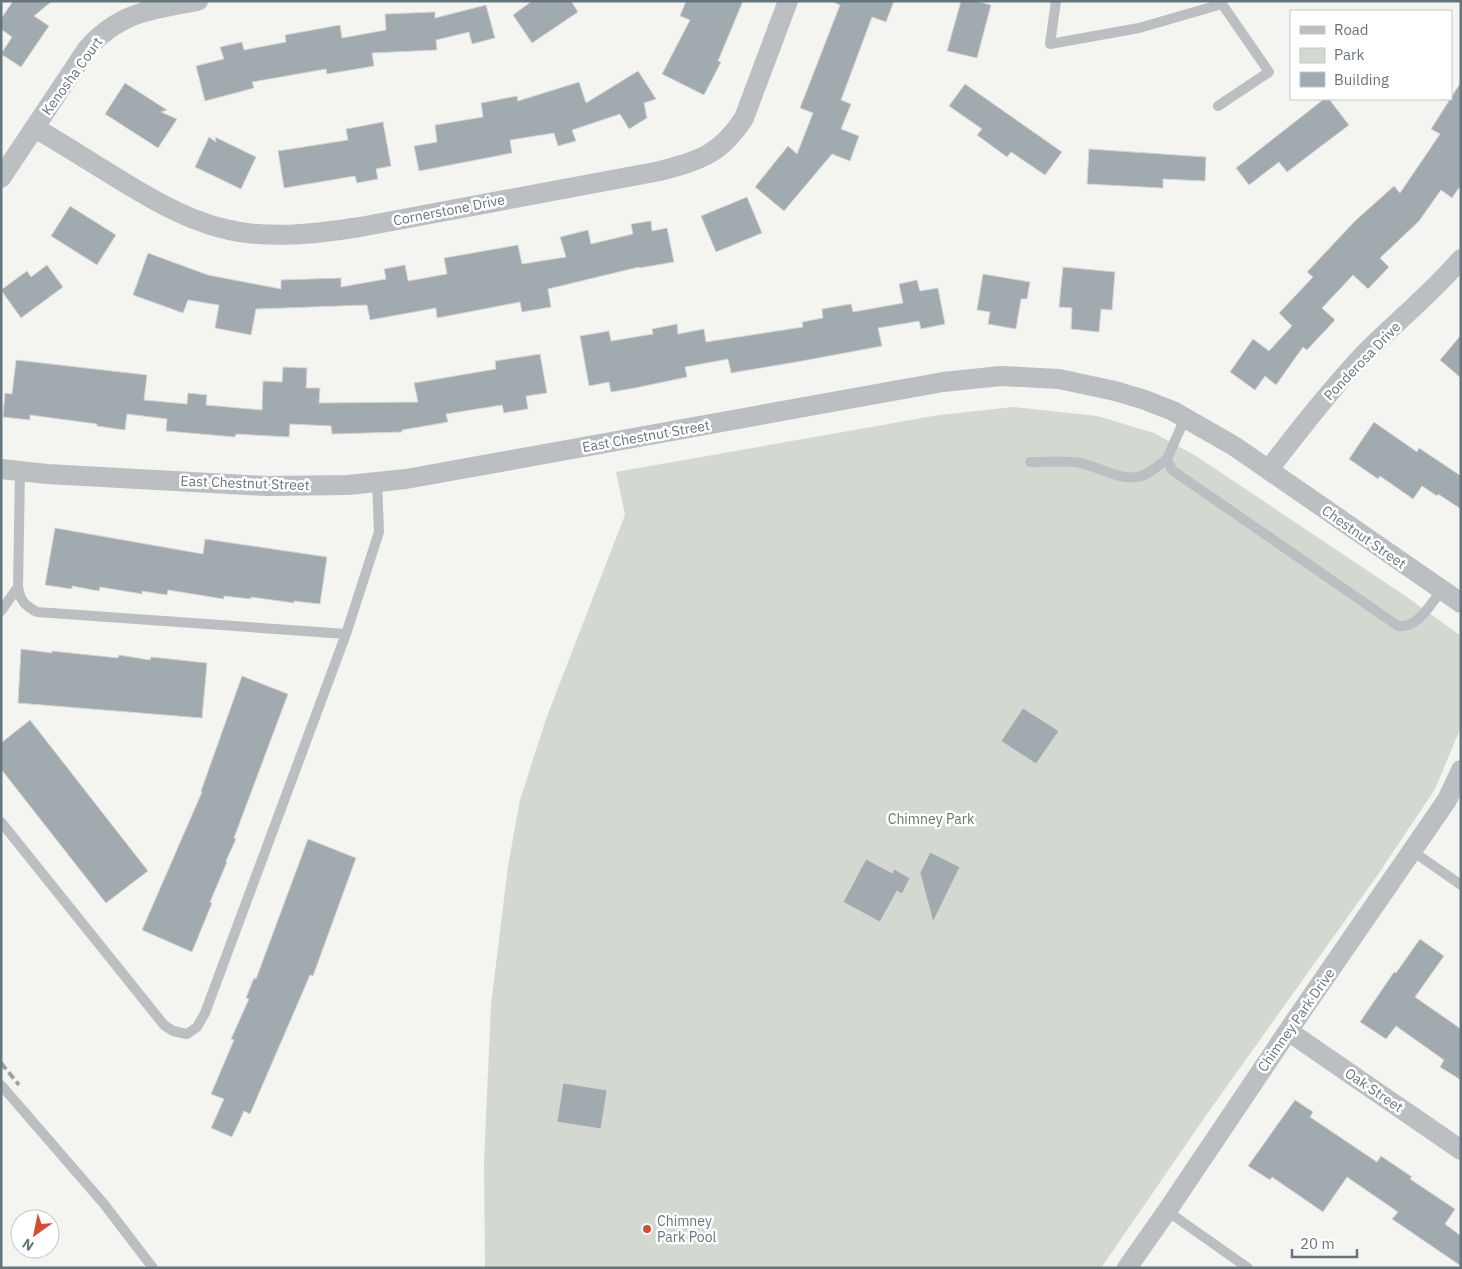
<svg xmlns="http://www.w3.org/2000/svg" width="1462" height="1269" viewBox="0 0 1462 1269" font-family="'IBM Plex Sans',sans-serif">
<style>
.green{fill:#d3d8d0}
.building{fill:#a1aaae;stroke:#d5d5d3}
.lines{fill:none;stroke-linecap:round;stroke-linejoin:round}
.lane{stroke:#bbbfc2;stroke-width:10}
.street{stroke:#bbbfc2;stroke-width:20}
.rail{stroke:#9da3a7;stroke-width:4;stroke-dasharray:8 4;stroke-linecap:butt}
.poi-dot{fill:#d24d32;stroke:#fff;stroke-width:2}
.labels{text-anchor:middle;stroke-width:5;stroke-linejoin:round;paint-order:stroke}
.street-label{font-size:14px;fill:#65757e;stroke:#fff}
.park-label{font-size:14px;fill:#697664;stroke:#fff}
.poi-label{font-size:14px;fill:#65757e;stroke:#fff;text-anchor:start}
</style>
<rect width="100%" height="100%" fill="#f4f4f0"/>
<path class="green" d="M 1014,407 L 1097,416 L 1154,433 L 1196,456 L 1404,595 L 1461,636 L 1461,727 L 1435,789 L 1379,873 L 1207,1114 L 1101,1268 L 485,1268 L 484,1162 L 491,1005 L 508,866 L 520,800 L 546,719 L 625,515 L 616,472 L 939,415 Z"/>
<path class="building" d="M 13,1 L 52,1 L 34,16 L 49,26 L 21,67 L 1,54 L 12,37 L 1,29 L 1,19 Z
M 532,1 L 571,1 L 578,12 L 532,43 L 513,15 Z
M 686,1 L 743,1 L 718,61 L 721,62 L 704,95 L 662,74 L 690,20 L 680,16 Z
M 835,1 L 894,1 L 886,22 L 872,17 L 841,100 L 851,104 L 841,129 L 859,136 L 850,161 L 832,154 L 784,211 L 755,187 L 788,146 L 797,154 L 813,113 L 800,108 L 840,5 L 835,3 Z
M 961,1 L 976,1 L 991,5 L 977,58 L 947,51 Z
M 486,5 L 495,38 L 472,44 L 469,32 L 436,40 L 437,50 L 372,53 L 374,66 L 327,74 L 326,69 L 252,82 L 254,88 L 205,101 L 196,66 L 224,59 L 220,47 L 242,42 L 244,50 L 286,42 L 285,35 L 340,25 L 342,38 L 386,30 L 385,14 L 435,12 L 435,18 Z
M 638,71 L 656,99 L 644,103 L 647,118 L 629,129 L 620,114 L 572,130 L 576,141 L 558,146 L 554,133 L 510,140 L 512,153 L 419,171 L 414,146 L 437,142 L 435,125 L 483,117 L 481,103 L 517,96 L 518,101 L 579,82 L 586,103 Z
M 1461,82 L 1461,185 L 1452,198 L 1441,190 L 1419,221 L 1380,258 L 1389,267 L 1368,289 L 1353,275 L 1322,308 L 1335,320 L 1307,350 L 1303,347 L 1276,385 L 1265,376 L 1255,390 L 1230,372 L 1253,339 L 1269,351 L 1292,326 L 1279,313 L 1313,277 L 1307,272 L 1355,221 L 1394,186 L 1400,193 L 1440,134 L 1431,129 Z
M 125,83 L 167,110 L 161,112 L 177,119 L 158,148 L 105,114 Z
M 965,84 L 1062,152 L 1045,175 L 1011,152 L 1007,157 L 977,135 L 982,129 L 949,106 Z
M 1324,99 L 1329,99 L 1349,125 L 1287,172 L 1279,162 L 1249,185 L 1236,168 Z
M 383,122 L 391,166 L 376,169 L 378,179 L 357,183 L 355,176 L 284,188 L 278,151 L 348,140 L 346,129 Z
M 209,137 L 216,142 L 215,137 L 256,157 L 241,189 L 195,167 Z
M 1089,149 L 1206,157 L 1205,181 L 1163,179 L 1163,188 L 1087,184 Z
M 747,197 L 762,233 L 716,252 L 701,216 Z
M 70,206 L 116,235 L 97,265 L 51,236 Z
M 651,221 L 652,231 L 667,228 L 674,262 L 639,268 L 639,267 L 548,289 L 551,307 L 522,312 L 520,302 L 437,318 L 436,308 L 370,320 L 367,305 L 256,309 L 251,335 L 215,328 L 219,305 L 188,300 L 183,313 L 133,295 L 148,253 L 208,275 L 281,289 L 281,280 L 341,278 L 341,287 L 386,279 L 384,269 L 405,265 L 408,281 L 447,274 L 444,258 L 518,245 L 522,264 L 566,257 L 560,237 L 588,230 L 591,244 L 633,234 L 631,224 Z
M 47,265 L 63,287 L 21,318 L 1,290 L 27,271 L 31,277 Z
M 1063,267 L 1115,272 L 1112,310 L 1101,309 L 1099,332 L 1071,329 L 1072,308 L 1059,307 Z
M 983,274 L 1030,282 L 1027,299 L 1021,299 L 1016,329 L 988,324 L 990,312 L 977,310 Z
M 917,280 L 920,291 L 938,288 L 945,324 L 921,329 L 919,321 L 878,328 L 882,346 L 802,361 L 731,373 L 728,359 L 685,367 L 687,377 L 635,388 L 611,392 L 609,382 L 589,386 L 580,336 L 609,331 L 611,341 L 653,334 L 652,329 L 677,324 L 678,334 L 704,329 L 706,342 L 803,327 L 802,322 L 823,318 L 822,309 L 851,304 L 853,312 L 903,303 L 899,284 Z
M 1461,335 L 1461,378 L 1440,360 Z
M 540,354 L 547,393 L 526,396 L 528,409 L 504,413 L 502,405 L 446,414 L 448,422 L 402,430 L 402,432 L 332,434 L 331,426 L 290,424 L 289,437 L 236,434 L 235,437 L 166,431 L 167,419 L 127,414 L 125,430 L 97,426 L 97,424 L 30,415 L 30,420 L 3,417 L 5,393 L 12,394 L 16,360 L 147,375 L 144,400 L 187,404 L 188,393 L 207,395 L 206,405 L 262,410 L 263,381 L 282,382 L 283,367 L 307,368 L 306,388 L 320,388 L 319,403 L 418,402 L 414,383 L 496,369 L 495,361 Z
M 1374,422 L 1417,452 L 1419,448 L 1461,476 L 1461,509 L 1438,494 L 1437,496 L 1422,486 L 1413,499 L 1380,476 L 1378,479 L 1349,459 Z
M 55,528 L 203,554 L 205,539 L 327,557 L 320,604 L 294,601 L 294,603 L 251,597 L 251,599 L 224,596 L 224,599 L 168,590 L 167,595 L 142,591 L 142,594 L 100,587 L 99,591 L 72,586 L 72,589 L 45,585 Z
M 21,649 L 52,653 L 52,651 L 118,658 L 119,655 L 150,660 L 151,657 L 207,663 L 202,718 L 18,703 Z
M 242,676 L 288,694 L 234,838 L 236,839 L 226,861 L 227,862 L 210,902 L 212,903 L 192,952 L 142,930 L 202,792 L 201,791 Z
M 1023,708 L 1059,731 L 1036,764 L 1001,741 Z
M 30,720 L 148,871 L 106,903 L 1,769 L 1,743 Z
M 308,839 L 356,858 L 313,976 L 310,975 L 250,1114 L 244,1111 L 232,1137 L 211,1128 L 224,1099 L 211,1094 L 234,1040 L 231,1039 L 249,999 L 246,998 L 254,978 L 256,979 Z
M 930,852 L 960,867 L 933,922 L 920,873 Z
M 866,859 L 892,873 L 894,869 L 910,878 L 902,894 L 897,891 L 880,922 L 843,902 Z
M 1420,939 L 1444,956 L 1415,997 L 1461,1029 L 1461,1080 L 1440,1067 L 1444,1060 L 1396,1026 L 1386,1039 L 1360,1022 L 1394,972 L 1396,973 Z
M 563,1083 L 607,1090 L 601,1129 L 557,1122 Z
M 1295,1100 L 1313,1112 L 1310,1117 L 1377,1162 L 1381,1156 L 1412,1177 L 1410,1179 L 1455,1209 L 1445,1224 L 1461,1236 L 1461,1266 L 1392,1219 L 1398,1212 L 1347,1177 L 1323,1212 L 1272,1177 L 1270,1180 L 1248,1166 Z"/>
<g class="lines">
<path class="lane" d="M 1056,1 L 1050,44 L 1139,28 L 1222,4 L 1221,1
M 1218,106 L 1269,72 L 1222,4
M 1185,418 L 1167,459 L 1172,470 L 1398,626 C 1418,629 1431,603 1442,590
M 1030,462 C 1046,462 1064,460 1081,463 C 1099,467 1118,480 1137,477 C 1148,476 1158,465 1167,459
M 20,471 L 18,587 C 20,600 25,606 37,612 L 346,634 L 379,532 L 377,482
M 1,611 L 18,587
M 1,822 L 164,1025 L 173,1031 L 187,1034 L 197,1027 L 205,1013 L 346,634
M 1412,851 L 1461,885
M 1,1085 L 104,1204 L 153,1268
M 1167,1211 L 1248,1268"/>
<path class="street" d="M 35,128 C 61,143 86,159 112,175 C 146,196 182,218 221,228 C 266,240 315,234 360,227 L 660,171 C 700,160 720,155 744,118 L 788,1
M 1,178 L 87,49 C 119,12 153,9 198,1
M 1,469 L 47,474 L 267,486 L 348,485 L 406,479 L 943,382 L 1001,376 L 1059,379 L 1115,391 L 1145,400 L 1173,411 L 1234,446 L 1461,603
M 1269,469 C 1300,429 1331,389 1366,352 C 1397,321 1432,293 1461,259
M 1288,1031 L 1461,1150
M 1127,1268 L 1167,1211 L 1288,1031 L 1447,800 L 1461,770"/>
<path class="rail" d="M 1,1063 L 19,1085"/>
</g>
<circle class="poi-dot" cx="647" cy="1229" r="5"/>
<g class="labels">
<g class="street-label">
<text transform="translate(72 76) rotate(-54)" y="5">Kenosha Court</text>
<text transform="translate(449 210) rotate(-11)" y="5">Cornerstone Drive</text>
<text transform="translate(1362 361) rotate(-46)" y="5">Ponderosa Drive</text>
<text transform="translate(646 436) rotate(-10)" y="5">East Chestnut Street</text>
<text transform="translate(245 483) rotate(2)" y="5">East Chestnut Street</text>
<text transform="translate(1364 537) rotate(35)" y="5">Chestnut Street</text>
<text transform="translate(1296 1020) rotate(-55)" y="5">Chimney Park Drive</text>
<text transform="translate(1374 1090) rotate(34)" y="5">Oak Street</text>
</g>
<g class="park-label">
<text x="931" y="824">Chimney Park</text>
</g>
<g class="poi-label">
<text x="657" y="1226">Chimney<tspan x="657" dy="16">Park Pool</tspan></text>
</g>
</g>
<rect width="1462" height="1269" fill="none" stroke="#65757e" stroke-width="5"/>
<rect x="1290" y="10" width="162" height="90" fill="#ffffff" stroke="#c1c8cb"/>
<rect x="1300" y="26" width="25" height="8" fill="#bbbfc2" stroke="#c1c8cb"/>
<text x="1334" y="35" font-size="15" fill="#65757e">Road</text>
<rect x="1300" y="48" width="25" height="15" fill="#d3d8d0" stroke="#c1c8cb"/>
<text x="1334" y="60" font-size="15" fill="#65757e">Park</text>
<rect x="1300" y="72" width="25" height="15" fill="#a1aaae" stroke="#c1c8cb"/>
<text x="1334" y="85" font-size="15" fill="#65757e">Building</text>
<g transform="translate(35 1234) rotate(213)"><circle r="24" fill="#ffffff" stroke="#c1c8cb"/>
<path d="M0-4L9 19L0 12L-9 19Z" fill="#d24d32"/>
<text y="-8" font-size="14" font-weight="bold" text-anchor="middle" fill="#65757e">N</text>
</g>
<path d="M1292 1249v8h65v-8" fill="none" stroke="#65757e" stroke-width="2.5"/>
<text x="1300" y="1249" font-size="15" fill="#65757e" stroke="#ffffff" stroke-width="4" paint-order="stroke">20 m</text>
</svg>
